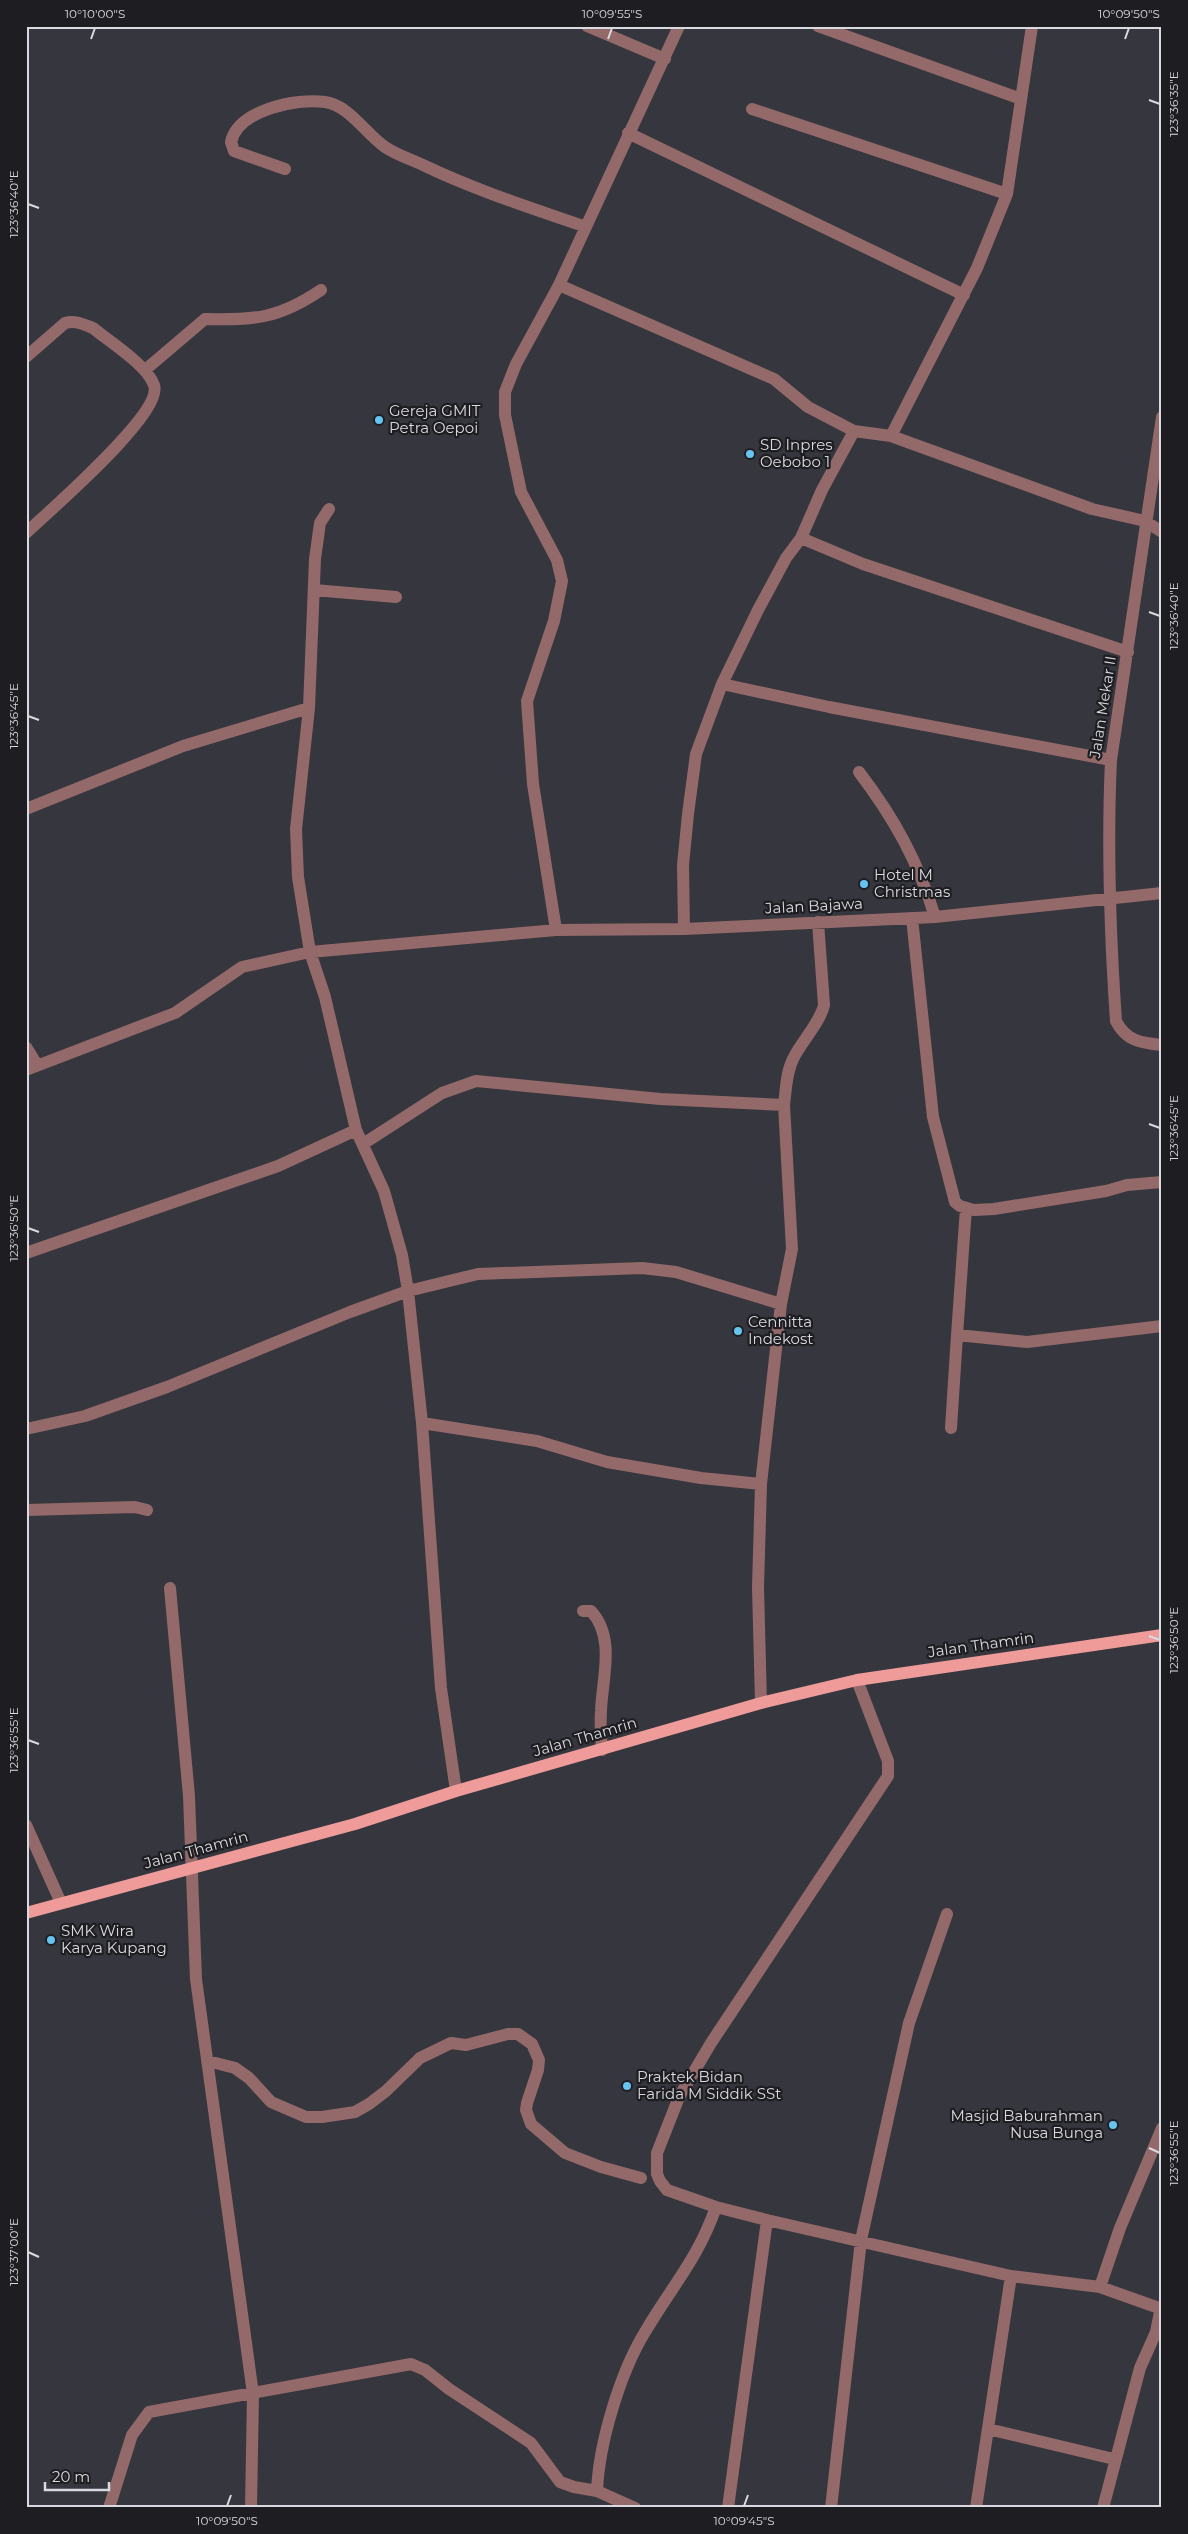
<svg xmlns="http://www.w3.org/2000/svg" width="1188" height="2534" viewBox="0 0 1188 2534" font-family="Montserrat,sans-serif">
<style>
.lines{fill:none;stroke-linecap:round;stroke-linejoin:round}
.minor{stroke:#936a69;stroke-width:12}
.major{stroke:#ee9b99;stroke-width:12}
.ticks{fill:none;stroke:#d9dadf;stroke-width:2}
.poi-dot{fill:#67c4f0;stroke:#1e1e22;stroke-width:2}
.labels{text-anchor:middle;stroke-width:4.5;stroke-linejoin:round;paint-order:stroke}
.poi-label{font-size:15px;fill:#d9dadf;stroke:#1e1e22;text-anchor:start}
.street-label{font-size:15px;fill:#d9dadf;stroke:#1e1e22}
.neatline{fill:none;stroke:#d9dadf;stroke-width:2}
.ticks-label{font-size:12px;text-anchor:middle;fill:#d9dadf}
</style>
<rect width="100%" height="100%" fill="#36363e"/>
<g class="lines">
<path class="minor" d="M 587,26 L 665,59
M 818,26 L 1021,99
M 752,109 L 1007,194
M 628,133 L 964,295
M 285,169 L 234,151 L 231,142 C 238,110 296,98 325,102 C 349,105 366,134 385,147 C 397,155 410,159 423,165 C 475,190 531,208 586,227
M 559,285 L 774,379 L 808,407 L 854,431 L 891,436 L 1092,509 L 1145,521 L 1162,532
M 26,357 L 65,323 C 75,320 83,324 93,328 C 110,342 147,365 154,385 C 164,413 49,511 26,533
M 145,370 L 205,319 C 255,320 278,319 321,290
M 1162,417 L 1111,760 C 1107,847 1110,934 1116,1021 C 1126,1041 1141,1043 1162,1045
M 891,436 L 977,268 L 1007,194 L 1032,26
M 329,509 L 320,523 L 315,559 L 309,708 L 296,829 L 298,877 L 310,952 L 325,997 L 356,1130 L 384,1191 L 402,1255 L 408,1291 L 422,1423 L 441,1688 L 456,1791
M 801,538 L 863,564 L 1128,652
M 314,590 L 396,597
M 722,684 L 829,707 L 1111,760
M 859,772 C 894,818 918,861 935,917
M 26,809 L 183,746 L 309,708
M 912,918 L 933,1117 L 955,1202 L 960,1206 L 974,1210 L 994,1209 L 1106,1191 L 1127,1185 L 1162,1182
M 684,929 L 683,865 L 688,814 L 696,754 L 722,684 L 758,610 L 786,558 L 801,538 L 822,490 L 854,431
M 556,930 L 533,784 L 527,701 L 554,621 L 562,581 L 557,560 L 521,492 L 505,415 L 505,392 L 516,364 L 559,285 L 679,26
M 26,1047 L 37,1065
M 26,1070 L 175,1013 L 242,967 L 310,952 L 556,930 L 684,929 L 935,917 L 1162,893
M 784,1105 C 786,1090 786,1073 793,1059 C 801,1042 820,1023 824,1005 L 818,922
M 363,1144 L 442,1093 L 476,1081 L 660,1099 L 784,1105 L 792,1249 L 781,1304 L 761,1484 L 758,1587 L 761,1703
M 966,1208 L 957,1335 L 1027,1342 L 1162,1326
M 26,1253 L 278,1166 L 356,1130
M 422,1423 L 537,1441 L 607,1462 L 701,1478 L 761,1484
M 951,1428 L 957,1335
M 26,1429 L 85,1416 L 167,1387 L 350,1312 L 408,1291 L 478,1274 L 642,1268 L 676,1272 L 781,1304
M 26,1510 L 135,1507 L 147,1510
M 170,1588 L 189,1796 L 196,1979 L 253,2394 L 251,2508
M 583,1611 L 591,1611 C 616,1638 602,1679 601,1711 C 600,1724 601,1737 602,1750
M 857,1680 L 888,1761 L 888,1776 L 711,2043 L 679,2097 L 657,2153 L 657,2174 L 660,2181 L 667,2190 L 716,2207 L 767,2220 L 1011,2276 L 1100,2287 L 1159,2308 L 1160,2312 L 1156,2332 L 1140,2368 L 1103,2508
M 26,1825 L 61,1903
M 208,2061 L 235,2068 L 249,2078 L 271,2102 L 306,2117 L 322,2117 L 355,2112 L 369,2104 L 386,2091 L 420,2058 L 451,2043 L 466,2045 L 508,2034 L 518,2034 L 532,2044 L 539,2060 L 538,2070 L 527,2103 L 526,2110 L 531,2124 L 565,2153 L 601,2167 L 641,2178
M 1100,2287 L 1120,2228 L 1162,2128
M 988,2429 L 1114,2459
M 597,2491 C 599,2443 620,2373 645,2332 C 672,2286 698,2259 716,2207
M 109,2508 L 132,2435 L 149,2412 L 411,2364 L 425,2370 L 449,2389 L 531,2443 L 560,2482 L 574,2487 L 597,2491 L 635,2508
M 728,2508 L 767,2220
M 831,2508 L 861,2240 L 909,2023 L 947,1914
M 976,2508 L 1011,2276"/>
<path class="major" d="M 26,1913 L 355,1824 L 456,1791 L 761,1703 L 857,1680 L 1162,1635"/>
</g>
<path class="ticks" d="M 91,39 L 95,28M 608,39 L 612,28M 1125,39 L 1129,28M 1149,100 L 1160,104M 28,204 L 39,208M 1149,612 L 1160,616M 28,716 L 39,720M 1149,1124 L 1160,1128M 28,1228 L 39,1232M 1149,1636 L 1160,1640M 28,1740 L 39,1744M 1149,2148 L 1160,2153M 28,2252 L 39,2257M 227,2506 L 231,2495M 744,2506 L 748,2495"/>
<g class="poi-dot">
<circle cx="379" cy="420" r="5"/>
<circle cx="750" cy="454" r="5"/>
<circle cx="864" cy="884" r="5"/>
<circle cx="738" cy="1331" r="5"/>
<circle cx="51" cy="1940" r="5"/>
<circle cx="627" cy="2086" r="5"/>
<circle cx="1113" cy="2125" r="5"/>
</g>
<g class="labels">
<g class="poi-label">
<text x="389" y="416">Gereja GMIT<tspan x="389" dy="17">Petra Oepoi</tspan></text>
<text x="760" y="450">SD Inpres<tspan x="760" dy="17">Oebobo 1</tspan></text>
<text x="874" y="880">Hotel M<tspan x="874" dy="17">Christmas</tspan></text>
<text x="748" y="1327">Cennitta<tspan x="748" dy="17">Indekost</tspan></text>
<text x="61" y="1936">SMK Wira<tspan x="61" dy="17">Karya Kupang</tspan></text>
<text x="637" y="2082">Praktek Bidan<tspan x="637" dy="17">Farida M Siddik SSt</tspan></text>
<text x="1103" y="2121" text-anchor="end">Masjid Baburahman<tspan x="1103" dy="17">Nusa Bunga</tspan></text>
</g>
<g class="street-label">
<text transform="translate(1103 707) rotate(-81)" y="5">Jalan Mekar II</text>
<text transform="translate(814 906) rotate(-3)" y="5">Jalan Bajawa</text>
<text transform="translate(981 1645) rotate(-8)" y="5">Jalan Thamrin</text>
<text transform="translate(585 1737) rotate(-16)" y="5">Jalan Thamrin</text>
<text transform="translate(196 1850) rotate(-15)" y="5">Jalan Thamrin</text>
</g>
</g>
<rect width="1188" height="2534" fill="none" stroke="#1e1e22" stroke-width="55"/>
<path d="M45 2482v8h64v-8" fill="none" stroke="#d9dadf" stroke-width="2.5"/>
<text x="52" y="2482" font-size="15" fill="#d9dadf" stroke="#1e1e22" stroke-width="4" paint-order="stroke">20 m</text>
<rect x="28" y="28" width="1132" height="2478" class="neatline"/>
<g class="ticks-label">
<text x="95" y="18">10°10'00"S</text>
<text x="612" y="18">10°09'55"S</text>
<text x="1129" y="18">10°09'50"S</text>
<text transform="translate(1174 104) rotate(-90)" y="4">123°36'35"E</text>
<text transform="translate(14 204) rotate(-90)" y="4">123°36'40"E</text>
<text transform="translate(1174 616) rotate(-90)" y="4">123°36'40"E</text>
<text transform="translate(14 716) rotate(-90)" y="4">123°36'45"E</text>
<text transform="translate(1174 1128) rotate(-90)" y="4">123°36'45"E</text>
<text transform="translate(14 1228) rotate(-90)" y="4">123°36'50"E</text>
<text transform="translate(1174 1640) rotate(-90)" y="4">123°36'50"E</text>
<text transform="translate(14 1740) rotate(-90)" y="4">123°36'55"E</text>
<text transform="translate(1174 2153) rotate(-90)" y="4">123°36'55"E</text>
<text transform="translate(14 2252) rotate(-90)" y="4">123°37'00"E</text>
<text x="227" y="2525">10°09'50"S</text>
<text x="744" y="2525">10°09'45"S</text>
</g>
</svg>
